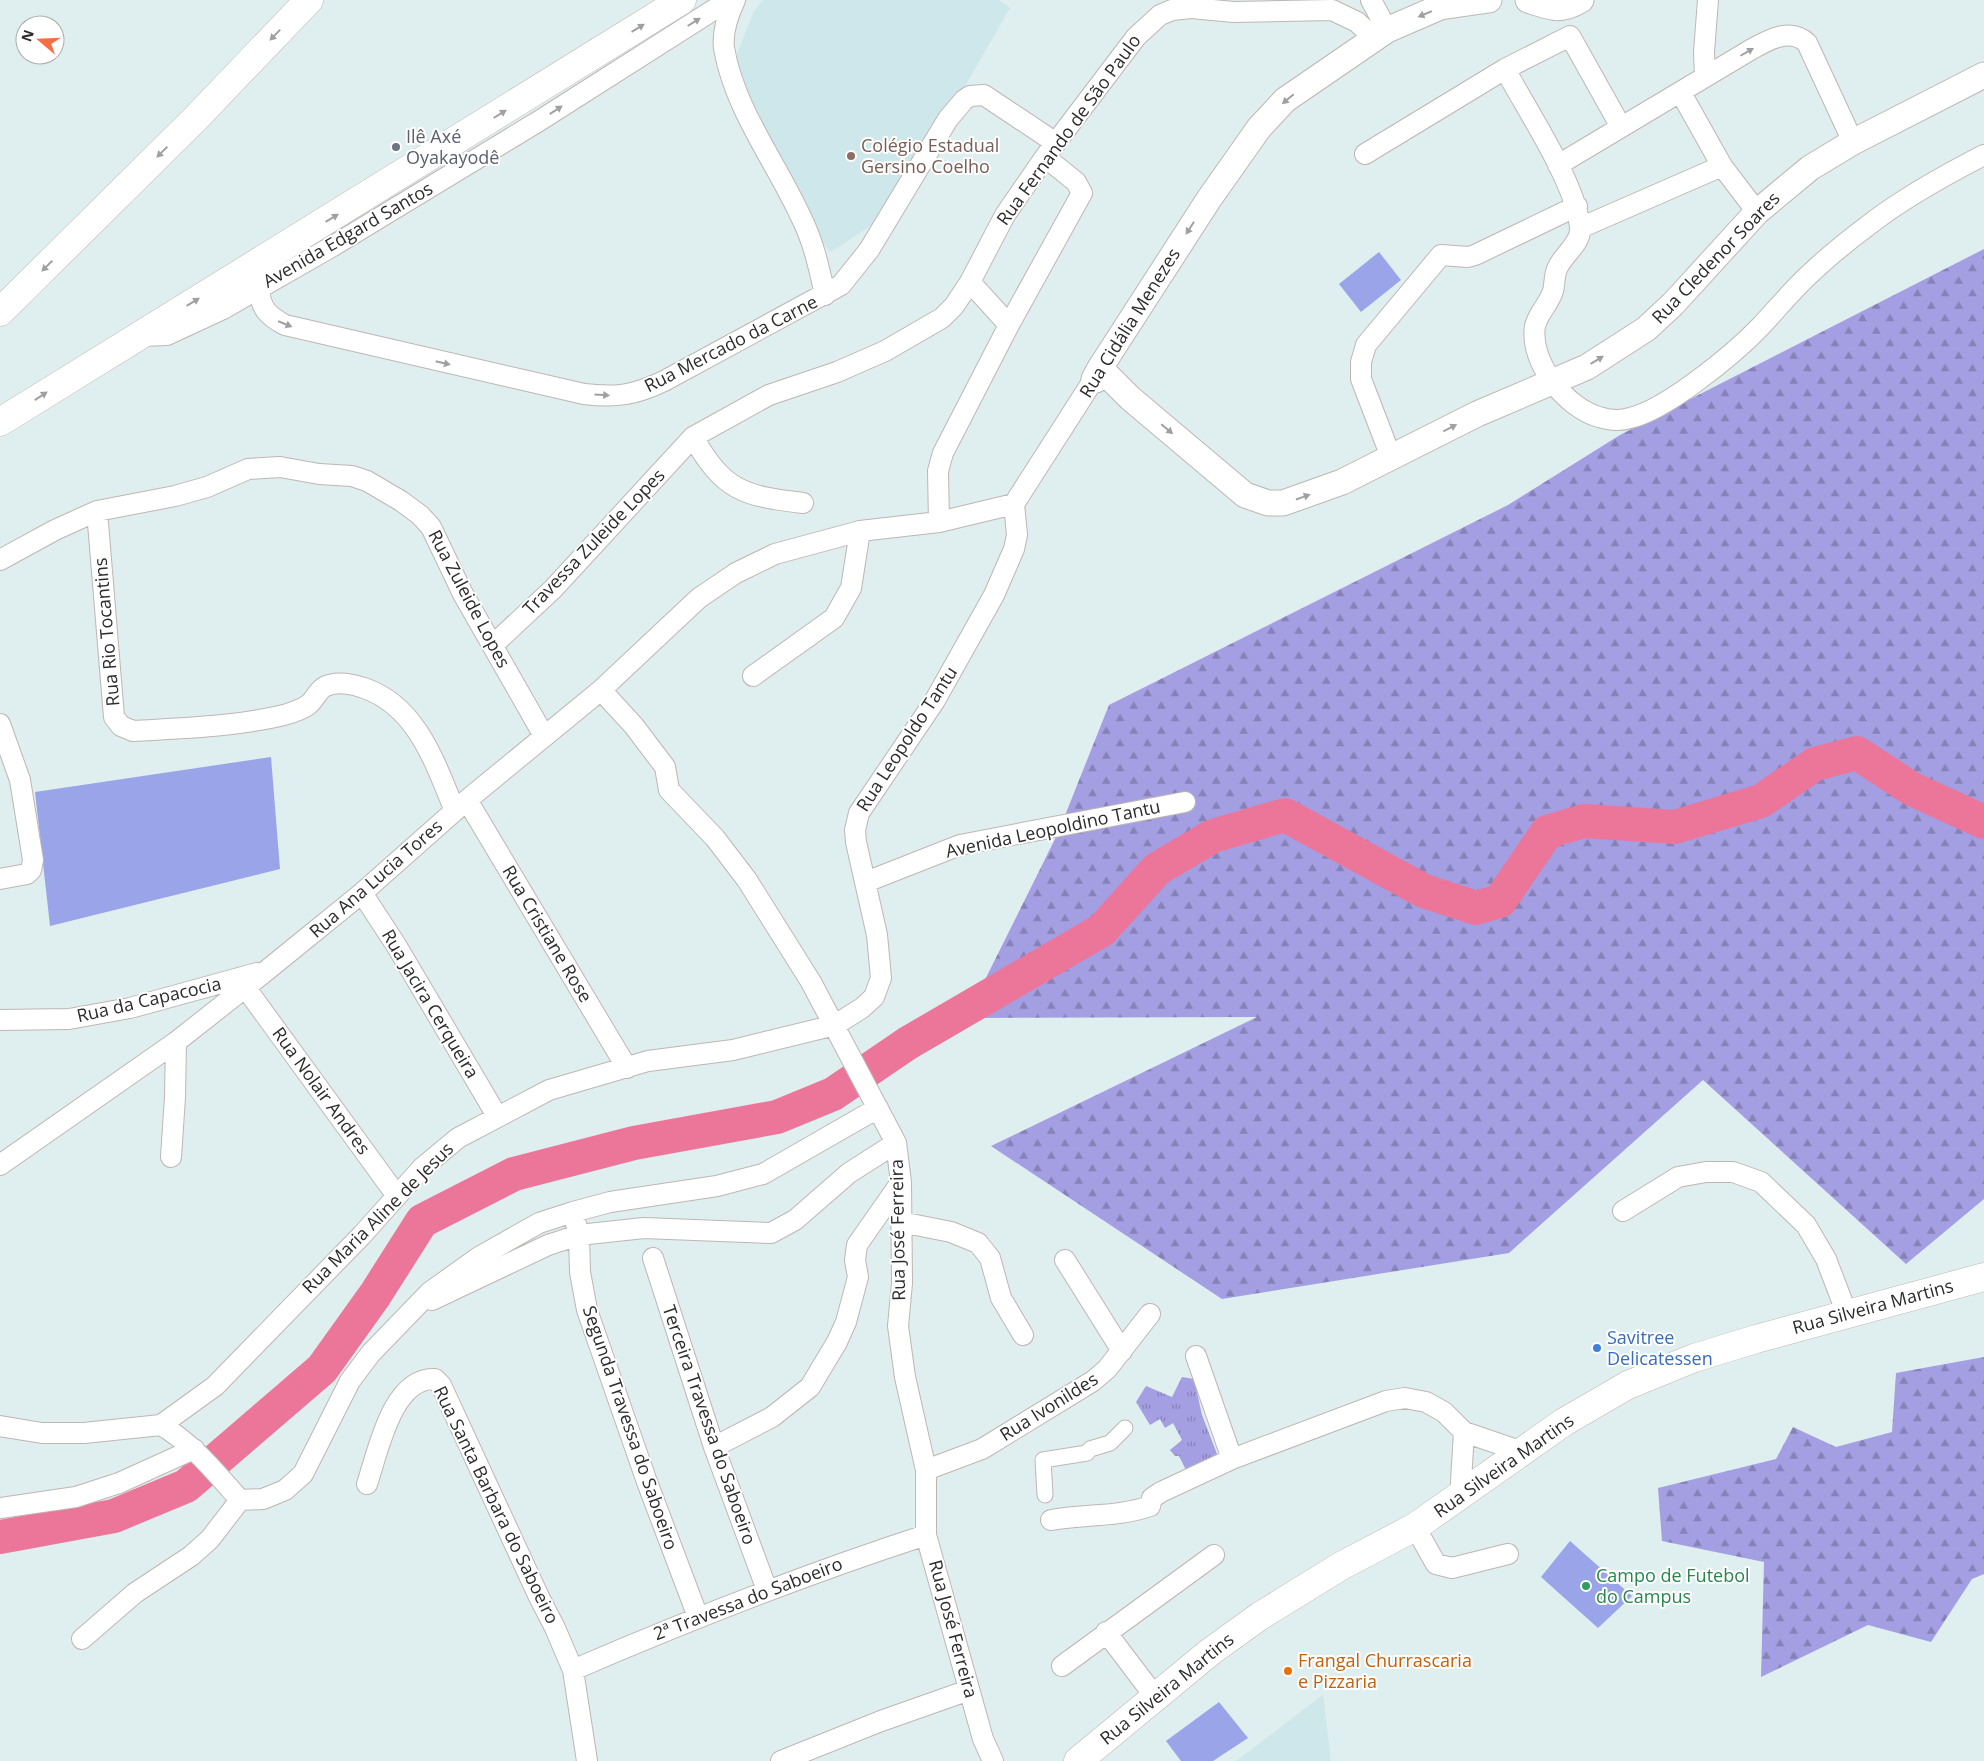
<svg xmlns="http://www.w3.org/2000/svg" width="1984" height="1761" viewBox="0 0 1984 1761" font-family="'Open Sans',sans-serif">
<style>
.education{fill:#cde7ea}
.grass{fill:url(#grass-tufts)}
.forest{fill:url(#forest-firs)}
.pitch{fill:#9aa5e9}
.lines{fill:none;stroke-linecap:round;stroke-linejoin:round}
.river{stroke:#ec769a;stroke-width:34}
.pedestrian-casing{stroke:#bfb6b3;stroke-width:17}
.minor-casing{stroke:#bfb6b3;stroke-width:22}
.tertiary-casing{stroke:#bfb6b3;stroke-width:27}
.secondary-casing{stroke:#bfb6b3;stroke-width:29}
.pedestrian{stroke:#fff;stroke-width:15}
.minor{stroke:#fff;stroke-width:20}
.tertiary{stroke:#fff;stroke-width:25}
.secondary{stroke:#fff;stroke-width:28}
.oneway{fill:#a0a0a0}
.worship-dot{fill:#6b7280;stroke:#fff;stroke-width:2}
.education-dot{fill:#8d6e63;stroke:#fff;stroke-width:2}
.shop-dot{fill:#3f7fe0;stroke:#fff;stroke-width:2}
.leisure-dot{fill:#2e9e5b;stroke:#fff;stroke-width:2}
.food-dot{fill:#e8710a;stroke:#fff;stroke-width:2}
.labels{text-anchor:middle;stroke-width:4;stroke-linejoin:round;paint-order:stroke}
.street-label{font-size:18px;fill:#2c2c2c;stroke:#fff}
.worship-label{font-size:18px;fill:#5b616d;stroke:#fff;text-anchor:start}
.education-label{font-size:18px;fill:#785e54;stroke:#fff;text-anchor:start}
.shop-label{font-size:18px;fill:#366cbe;stroke:#fff;text-anchor:start}
.leisure-label{font-size:18px;fill:#27864d;stroke:#fff;text-anchor:start}
.food-label{font-size:18px;fill:#c56008;stroke:#fff;text-anchor:start}
</style>
<defs>
<pattern id="grass-tufts" width="24" height="20" patternUnits="userSpaceOnUse" patternTransform="scale(1.25)"><rect width="24" height="20" fill="#a49ee2"/><path d="M3 7l-1-3M5 7V3M7 7l1-3M15 17l-1-3M17 17v-4M19 17l1-3" fill="none" stroke="#8681b7"/></pattern>
<pattern id="forest-firs" width="22" height="20" patternUnits="userSpaceOnUse" patternTransform="scale(1.25)"><rect width="22" height="20" fill="#a49ee2"/><path d="M5 1l3.5 6h-7zM16 11l3.5 6h-7z" fill="#8681b7"/></pattern>
</defs>
<rect width="100%" height="100%" fill="#dfeeee"/>
<path class="education" d="M 763,0 L 999,0 L 1010,8 L 893,211 L 831,252 L 821,241 L 748,108 L 736,57 L 753,13 Z
M 1323,1695 L 1331,1761 L 1236,1761 Z"/>
<path class="grass" d="M 1182,1377 L 1194,1379 L 1202,1415 L 1217,1454 L 1187,1472 L 1179,1456 L 1175,1456 L 1170,1450 L 1182,1440 L 1173,1423 L 1165,1428 L 1160,1419 L 1150,1425 L 1136,1402 L 1146,1386 L 1172,1397 Z"/>
<path class="forest" d="M 1984,249 L 1984,1199 L 1906,1264 L 1703,1080 L 1509,1253 L 1222,1299 L 991,1146 L 1257,1017 L 966,1018 L 1058,833 L 1109,705 L 1508,505 L 1620,435 Z
M 1984,1357 L 1984,1574 L 1972,1579 L 1931,1642 L 1868,1625 L 1761,1677 L 1764,1562 L 1662,1541 L 1658,1488 L 1776,1459 L 1793,1427 L 1836,1447 L 1892,1432 L 1896,1373 Z"/>
<path class="pitch" d="M 1379,252 L 1401,280 L 1361,312 L 1339,284 Z
M 271,757 L 280,869 L 50,926 L 35,792 Z
M 1570,1541 L 1632,1596 L 1598,1628 L 1541,1577 Z
M 1219,1702 L 1248,1738 L 1213,1761 L 1181,1761 L 1166,1741 Z"/>
<g class="lines">
<path class="river" d="M 0,1537 L 114,1516 L 186,1486 L 322,1369 L 375,1295 L 422,1221 L 514,1174 L 634,1143 L 777,1117 L 833,1094 L 908,1043 L 1102,930 L 1157,869 L 1213,836 L 1285,815 L 1424,891 L 1476,908 L 1500,901 L 1547,832 L 1584,821 L 1675,827 L 1761,801 L 1815,764 L 1857,753 L 1912,789 L 1984,822"/>
<defs>
<path id="pedestrian" d="M 1045,1495 L 1043,1460 L 1087,1453 L 1090,1449 L 1110,1443 L 1125,1428"/>
<path id="minor" d="M 735,0 C 728,15 722,31 724,48 C 734,108 775,161 800,215 C 813,240 819,267 825,295
M 1371,0 L 1387,30
M 1505,69 C 1526,109 1578,186 1580,229 C 1581,244 1563,254 1557,269 C 1554,276 1555,284 1553,291 C 1549,304 1538,313 1535,326 C 1529,362 1566,408 1599,417 C 1609,420 1621,421 1630,418 C 1666,410 1734,354 1760,327 C 1777,309 1793,289 1812,272 C 1830,255 1850,239 1870,224 C 1905,197 1945,175 1984,155
M 1705,77 L 1704,52 L 1708,0
M 1681,93 L 1722,166 L 1757,212
M 1365,154 L 1505,69 L 1570,36 L 1621,127
M 1558,165 L 1752,49 C 1768,40 1791,27 1807,43 L 1853,142
M 1580,228 L 1722,166
M 259,288 C 260,308 268,316 285,325 L 584,394 C 616,398 635,395 664,381 L 841,285 L 869,250 L 948,119 L 964,100 L 970,96 L 984,95 L 1056,143
M 1009,325 L 1082,193 L 1076,182 L 1045,157
M 141,336 L 167,335 L 223,309 L 333,246 L 539,121 L 729,0
M 693,437 C 724,491 743,496 803,503
M 1391,457 L 1361,379 L 1361,362 L 1366,345 L 1441,255 L 1468,257 L 1475,255 L 1577,206
M 97,511 L 114,717 L 121,726 L 133,731 C 183,728 234,727 284,715 C 291,713 301,710 308,705 C 315,700 318,689 326,686 C 337,681 353,684 364,688 C 417,706 435,763 455,811
M 939,522 L 938,471 L 943,453 L 1009,325 L 970,282
M 0,560 L 55,530 L 97,511 L 175,496 L 207,487 L 248,469 L 280,467 L 319,474 L 352,476 L 367,481 L 401,501 L 420,515 L 431,527 L 463,594 L 544,736
M 493,645 L 553,589 L 693,437 L 769,395 L 837,372 L 885,351 L 942,318 L 954,306 L 970,282 L 1005,215 L 1045,157 L 1136,37 L 1160,15 L 1172,10 L 1191,8 L 1234,12 L 1332,10 L 1357,22 L 1374,38
M 753,676 L 834,618 L 851,588 L 860,531
M 601,690 L 634,726 L 665,767 L 669,790 L 715,838 L 747,880 L 811,982 L 896,1143 L 901,1182 L 902,1283 L 898,1326 L 905,1377 L 926,1470 L 926,1535 L 983,1739 L 993,1761
M 0,724 L 20,780 L 33,860 L 31,870 L 27,874 L 0,879
M 467,800 L 627,1068
M 866,882 L 960,845 L 1185,802
M 362,893 L 396,945 L 497,1116
M 245,987 L 397,1196
M 0,1020 L 69,1019 L 130,1008 L 257,973
M 171,1157 L 175,1097 L 176,1042
M 0,1165 L 176,1042 L 266,971 L 362,893 L 467,800 L 601,690 L 699,598 L 736,573 L 775,554 L 860,531 L 939,522 L 1014,504 L 1094,379
M 1623,1211 L 1678,1177 L 1706,1172 L 1733,1172 L 1761,1182 L 1806,1225 L 1826,1259 L 1847,1314
M 901,1222 L 951,1232 L 978,1243 L 990,1258 L 1001,1298 L 1023,1335
M 576,1224 L 579,1235 L 580,1272 L 587,1310 L 647,1482 L 698,1617
M 653,1258 L 714,1447 L 767,1590
M 1065,1260 L 1122,1351
M 432,1300 L 548,1245 L 579,1235 L 644,1228 L 771,1233 L 795,1220 L 849,1173 L 896,1143
M 1196,1356 L 1232,1459
M 161,1425 C 193,1444 216,1473 240,1500 L 263,1499 L 285,1490 L 303,1474 L 350,1381 L 371,1353 L 430,1292 L 479,1257 L 539,1223 L 573,1212 L 610,1202 L 717,1186 L 763,1174 L 878,1108
M 0,1426 L 42,1433 L 84,1433 L 161,1425 L 215,1386 L 362,1235 L 422,1168 L 458,1138 L 549,1090 L 648,1061 L 733,1050 L 835,1025 L 862,1008 L 874,997 L 881,978 L 877,935 L 856,842 L 855,830 L 859,813 L 934,702 L 994,595 L 1014,549 L 1017,535 L 1014,504
M 714,1447 L 772,1417 L 810,1387 L 837,1342 L 846,1322 L 858,1277 L 855,1260 L 857,1245 L 901,1182
M 926,1470 L 982,1449 L 1093,1381 L 1107,1369 L 1150,1314
M 367,1484 C 378,1452 392,1377 435,1379 L 441,1385 L 539,1597 L 555,1628 L 573,1670 L 587,1761
M 1460,1498 L 1464,1432
M 0,1508 L 76,1497 L 119,1483 L 194,1449
M 1051,1520 C 1084,1514 1119,1517 1150,1506 L 1152,1498 L 1161,1492 L 1232,1459 L 1386,1401 L 1405,1398 L 1426,1402 L 1444,1412 L 1464,1432 L 1523,1452
M 1415,1527 L 1436,1564 L 1452,1568 L 1508,1554
M 1106,1632 L 1156,1698
M 82,1639 L 135,1593 L 191,1556 L 210,1539 L 240,1500
M 1062,1666 L 1214,1555
M 573,1670 C 689,1620 806,1574 926,1535
M 781,1761 L 881,1721 L 969,1690"/>
<path id="tertiary" d="M 1528,0 C 1550,7 1559,13 1581,0
M 1100,368 L 1130,398 L 1245,495 L 1268,503 L 1283,503 L 1342,482 L 1477,414 L 1587,367 L 1646,329 L 1673,304 L 1757,212 L 1810,168 L 1853,142 L 1984,75
M 1096,380 L 1094,379 L 1100,368 L 1209,199 L 1259,128 L 1285,100 L 1387,30 L 1440,7 L 1489,0"/>
<path id="secondary" d="M 0,312 L 196,118 L 309,0
M 0,422 L 682,0
M 1078,1761 L 1210,1652 L 1260,1616 L 1341,1566 L 1415,1527 L 1564,1422 L 1628,1385 L 1694,1358 L 1756,1339 L 1984,1277"/>
</defs>
<use href="#pedestrian" class="pedestrian-casing"/>
<use href="#minor" class="minor-casing"/>
<use href="#tertiary" class="tertiary-casing"/>
<use href="#secondary" class="secondary-casing"/>
<use href="#pedestrian" class="pedestrian"/>
<use href="#minor" class="minor"/>
<use href="#tertiary" class="tertiary"/>
<use href="#secondary" class="secondary"/>
</g>
<defs><path id="oneway-solid" d="M-6-.8H1V-3.2L6.5 0L1 3.2V.8H-6Z" transform="scale(1.25)"/></defs>
<g class="oneway">
<use href="#oneway-solid" transform="translate(1425 14) rotate(157)"/>
<use href="#oneway-solid" transform="translate(694 22) rotate(-32)"/>
<use href="#oneway-solid" transform="translate(638 28) rotate(-31)"/>
<use href="#oneway-solid" transform="translate(275 35) rotate(134)"/>
<use href="#oneway-solid" transform="translate(1747 52) rotate(-30)"/>
<use href="#oneway-solid" transform="translate(1288 99) rotate(140)"/>
<use href="#oneway-solid" transform="translate(556 110) rotate(-33)"/>
<use href="#oneway-solid" transform="translate(500 114) rotate(-32)"/>
<use href="#oneway-solid" transform="translate(162 152) rotate(135)"/>
<use href="#oneway-solid" transform="translate(332 218) rotate(-31)"/>
<use href="#oneway-solid" transform="translate(1190 228) rotate(123)"/>
<use href="#oneway-solid" transform="translate(47 266) rotate(135)"/>
<use href="#oneway-solid" transform="translate(193 302) rotate(-31)"/>
<use href="#oneway-solid" transform="translate(285 324) rotate(22)"/>
<use href="#oneway-solid" transform="translate(1597 360) rotate(-31)"/>
<use href="#oneway-solid" transform="translate(443 363) rotate(13)"/>
<use href="#oneway-solid" transform="translate(602 395) rotate(4)"/>
<use href="#oneway-solid" transform="translate(41 396) rotate(-33)"/>
<use href="#oneway-solid" transform="translate(1450 428) rotate(-27)"/>
<use href="#oneway-solid" transform="translate(1167 429) rotate(40)"/>
<use href="#oneway-solid" transform="translate(1303 497) rotate(-19)"/>
</g>
<circle class="worship-dot" cx="396" cy="147" r="5"/>
<circle class="education-dot" cx="851" cy="156" r="5"/>
<circle class="shop-dot" cx="1597" cy="1348" r="5"/>
<circle class="leisure-dot" cx="1586" cy="1586" r="5"/>
<circle class="food-dot" cx="1288" cy="1671" r="5"/>
<g class="labels">
<g class="street-label">
<text transform="translate(1069 130) rotate(-54)" y="6">Rua Fernando de São Paulo</text>
<text transform="translate(348 235) rotate(-30)" y="6">Avenida Edgard Santos</text>
<text transform="translate(1716 258) rotate(-46)" y="6">Rua Cledenor Soares</text>
<text transform="translate(1130 323) rotate(-58)" y="6">Rua Cidália Menezes</text>
<text transform="translate(731 344) rotate(-27)" y="6">Rua Mercado da Carne</text>
<text transform="translate(594 542) rotate(-46)" y="6">Travessa Zuleide Lopes</text>
<text transform="translate(469 599) rotate(62)" y="6">Rua Zuleide Lopes</text>
<text transform="translate(107 632) rotate(-95)" y="6">Rua Rio Tocantins</text>
<text transform="translate(907 739) rotate(-57)" y="6">Rua Leopoldo Tantu</text>
<text transform="translate(1053 829) rotate(-12)" y="6">Avenida Leopoldino Tantu</text>
<text transform="translate(376 879) rotate(-41)" y="6">Rua Ana Lucia Tores</text>
<text transform="translate(547 934) rotate(59)" y="6">Rua Cristiane Rose</text>
<text transform="translate(149 1000) rotate(-13)" y="6">Rua da Capacocia</text>
<text transform="translate(430 1004) rotate(59)" y="6">Rua Jacira Cerqueira</text>
<text transform="translate(321 1091) rotate(54)" y="6">Rua Nolair Andres</text>
<text transform="translate(378 1218) rotate(-45)" y="6">Rua Maria Aline de Jesus</text>
<text transform="translate(898 1230) rotate(-91)" y="6">Rua José Ferreira</text>
<text transform="translate(1873 1307) rotate(-15)" y="6">Rua Silveira Martins</text>
<text transform="translate(1049 1407) rotate(-32)" y="6">Rua Ivonildes</text>
<text transform="translate(709 1425) rotate(71)" y="6">Terceira Travessa do Saboeiro</text>
<text transform="translate(630 1428) rotate(71)" y="6">Segunda Travessa do Saboeiro</text>
<text transform="translate(1504 1466) rotate(-35)" y="6">Rua Silveira Martins</text>
<text transform="translate(496 1505) rotate(64)" y="6">Rua Santa Barbara do Saboeiro</text>
<text transform="translate(748 1599) rotate(-21)" y="6">2ª Travessa do Saboeiro</text>
<text transform="translate(953 1629) rotate(75)" y="6">Rua José Ferreira</text>
<text transform="translate(1167 1689) rotate(-39)" y="6">Rua Silveira Martins</text>
</g>
<g class="worship-label">
<text x="406" y="143">Ilê Axé<tspan x="406" dy="21">Oyakayodê</tspan></text>
</g>
<g class="education-label">
<text x="861" y="152">Colégio Estadual<tspan x="861" dy="21">Gersino Coelho</tspan></text>
</g>
<g class="shop-label">
<text x="1607" y="1344">Savitree<tspan x="1607" dy="21">Delicatessen</tspan></text>
</g>
<g class="leisure-label">
<text x="1596" y="1582">Campo de Futebol<tspan x="1596" dy="21">do Campus</tspan></text>
</g>
<g class="food-label">
<text x="1298" y="1667">Frangal Churrascaria<tspan x="1298" dy="21">e Pizzaria</tspan></text>
</g>
</g>
<g transform="translate(40 40) rotate(289)"><circle r="24" fill="#ffffff" stroke="#ababab"/>
<path d="M0-4L9 19L0 12L-9 19Z" fill="#f66f44"/>
<text y="-8" font-size="14" font-weight="bold" text-anchor="middle" fill="#2c2c2c">N</text>
</g>
</svg>
